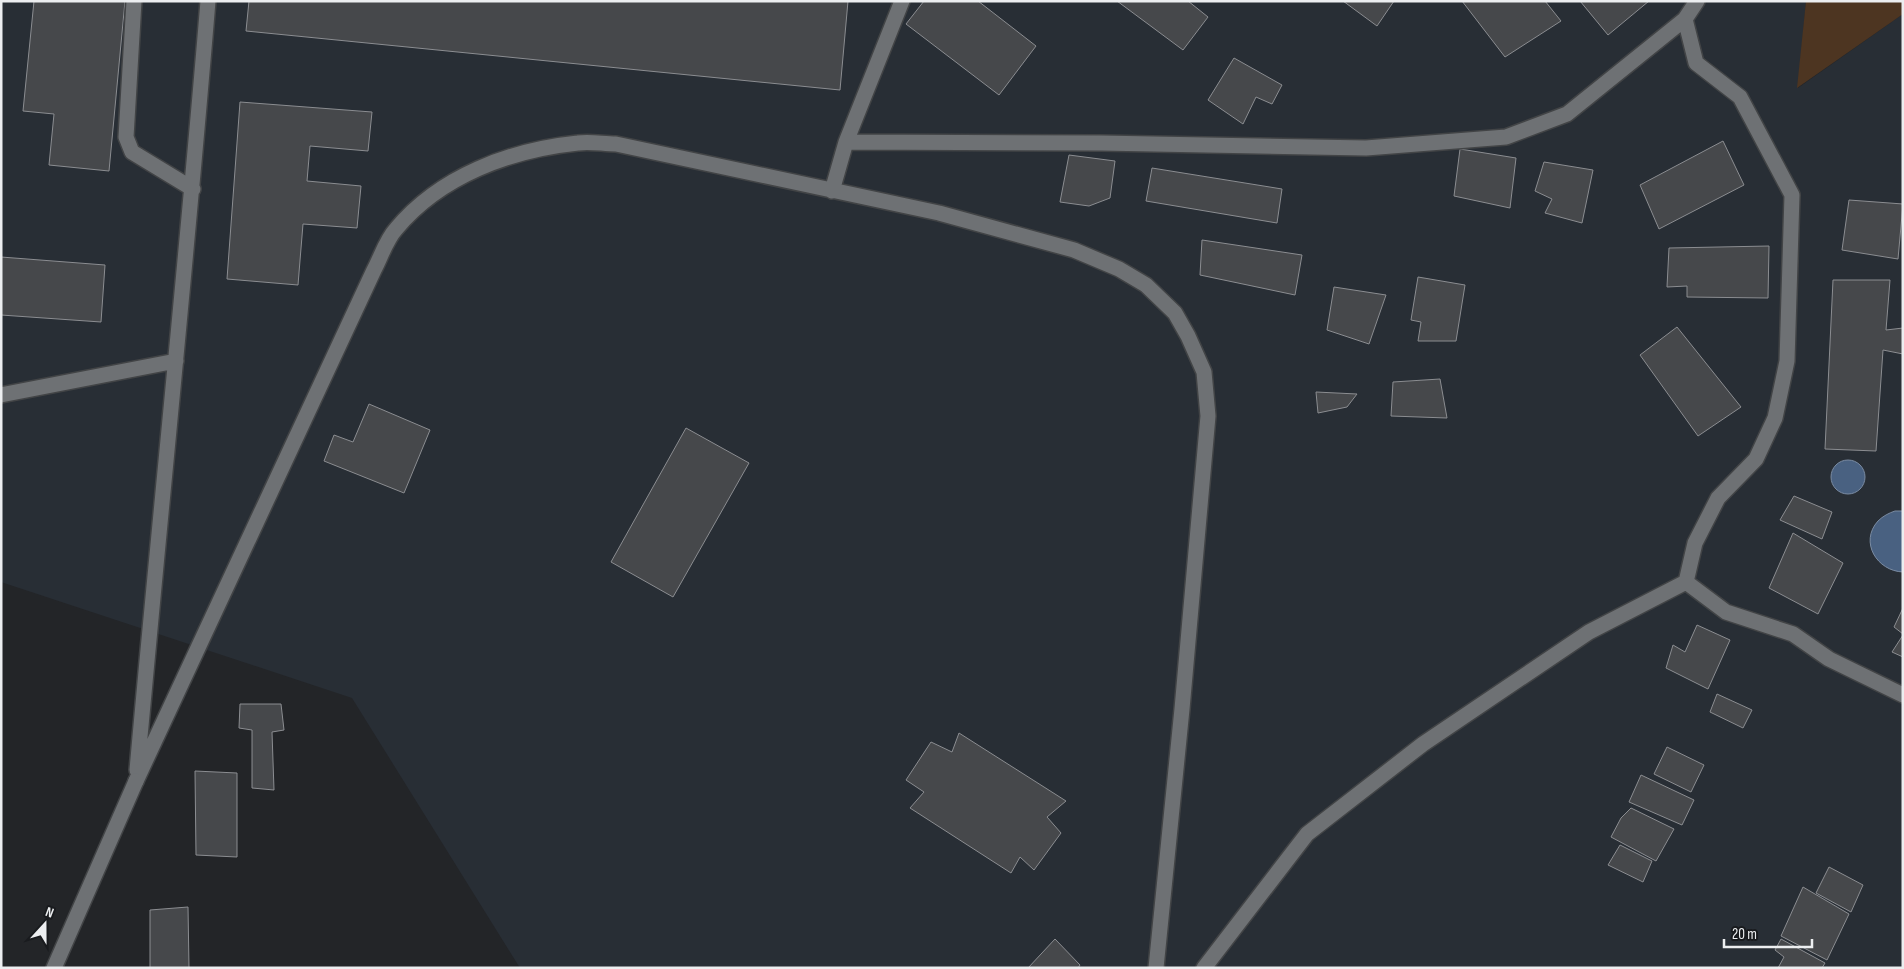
<svg xmlns="http://www.w3.org/2000/svg" width="1904" height="969" viewBox="0 0 1904 969" font-family="'Sofia Sans Condensed',sans-serif">
<style>
.built{fill:#282e35}
.green{fill:#4d3521}
.water{fill:#496181;stroke:#7a8ba2}
.building{fill:#46484b;stroke:#8b8d91}
.lines{fill:none;stroke-linecap:round;stroke-linejoin:round}
.lane-casing{stroke:#424446;stroke-width:18}
.street-casing{stroke:#424446;stroke-width:18}
.lane{stroke:#6e7174;stroke-width:15}
.street{stroke:#6e7174;stroke-width:15}
</style>
<rect width="100%" height="100%" fill="#232528"/>
<path class="built" d="M 1,1 L 1806,1 L 1798,88 L 1903,14 L 1903,968 L 520,968 L 352,698 L 1,582 Z"/>
<path class="green" d="M 1806,1 L 1903,1 L 1903,14 L 1797,88 Z"/>
<path class="water" d="M1831 477a17 17 0 1 1 34 0a17 17 0 1 1-34 0Z
M 1895,511 L 1903,511 L 1903,572 C 1877,571 1859,542 1878,521 C 1883,516 1889,513 1895,511 Z"/>
<path class="building" d="M 34,1 L 125,1 L 109,171 L 49,165 L 54,114 L 23,111 Z
M 249,1 L 848,1 L 840,90 L 246,31 Z
M 924,1 L 978,1 L 1036,46 L 999,95 L 906,24 Z
M 1117,1 L 1188,1 L 1208,17 L 1183,50 Z
M 1343,1 L 1394,1 L 1377,26 Z
M 1462,1 L 1545,1 L 1561,21 L 1505,57 Z
M 1580,1 L 1649,1 L 1608,35 Z
M 1234,58 L 1282,85 L 1272,104 L 1256,97 L 1243,124 L 1208,100 Z
M 240,102 L 372,112 L 368,151 L 310,146 L 307,181 L 361,186 L 357,228 L 303,224 L 298,285 L 227,279 Z
M 1723,141 L 1744,185 L 1659,229 L 1640,185 Z
M 1460,149 L 1516,158 L 1510,208 L 1454,196 Z
M 1069,155 L 1115,161 L 1110,198 L 1089,206 L 1060,202 Z
M 1544,162 L 1593,170 L 1582,223 L 1545,213 L 1552,199 L 1535,191 Z
M 1152,168 L 1282,189 L 1277,223 L 1146,201 Z
M 1849,200 L 1903,204 L 1898,259 L 1842,250 Z
M 1202,240 L 1302,255 L 1295,295 L 1200,275 Z
M 1769,246 L 1768,298 L 1687,297 L 1687,286 L 1667,287 L 1669,248 Z
M 1,257 L 105,265 L 101,322 L 1,315 Z
M 1418,277 L 1465,285 L 1456,341 L 1418,341 L 1421,322 L 1411,320 Z
M 1833,280 L 1890,280 L 1886,330 L 1903,328 L 1903,354 L 1883,350 L 1876,451 L 1825,449 Z
M 1334,287 L 1386,295 L 1369,344 L 1327,330 Z
M 1677,327 L 1741,407 L 1698,436 L 1640,355 Z
M 1440,379 L 1447,418 L 1391,416 L 1393,382 Z
M 1316,392 L 1357,394 L 1347,407 L 1318,413 Z
M 369,404 L 430,430 L 404,493 L 324,461 L 334,435 L 353,442 Z
M 686,428 L 749,463 L 673,597 L 611,562 Z
M 1794,496 L 1832,512 L 1822,539 L 1780,520 Z
M 1793,533 L 1843,563 L 1818,614 L 1769,588 Z
M 1903,608 L 1903,634 L 1894,627 Z
M 1697,625 L 1730,640 L 1708,689 L 1666,668 L 1673,645 L 1685,652 Z
M 1903,635 L 1903,657 L 1892,652 Z
M 1717,694 L 1752,710 L 1743,728 L 1710,712 Z
M 240,704 L 281,704 L 284,730 L 272,732 L 274,790 L 252,788 L 252,730 L 239,728 Z
M 959,733 L 1066,801 L 1047,817 L 1061,833 L 1034,870 L 1020,857 L 1011,873 L 910,808 L 924,792 L 906,780 L 931,742 L 952,752 Z
M 1667,747 L 1704,765 L 1691,792 L 1654,774 Z
M 195,771 L 237,773 L 237,857 L 196,855 Z
M 1641,775 L 1694,800 L 1682,825 L 1629,802 Z
M 1631,808 L 1674,829 L 1656,861 L 1611,837 L 1621,818 Z
M 1620,845 L 1652,861 L 1643,882 L 1608,865 Z
M 1829,867 L 1863,885 L 1851,912 L 1816,893 Z
M 1803,887 L 1849,914 L 1827,960 L 1781,936 Z
M 188,907 L 189,968 L 150,968 L 150,910 Z
M 1055,939 L 1080,965 L 1078,968 L 1028,968 Z
M 1781,939 L 1825,963 L 1822,968 L 1778,968 L 1784,957 L 1775,950 Z"/>
<g class="lines">
<defs>
<path id="lane" d="M 134,1 L 126,137 L 132,152 L 193,189
M 1685,19 L 1696,63 L 1740,97 L 1792,195 L 1787,361 L 1775,418 L 1756,459 L 1718,498 L 1695,543 L 1686,582 L 1726,612 L 1793,634 L 1829,659 L 1903,695
M 846,142 L 1101,143 L 1366,148 L 1506,137 L 1567,114 L 1685,19 L 1697,1
M 832,191 L 846,142 L 902,1
M 1,395 L 176,361
M 137,770 C 160,513 187,258 208,1
M 136,781 L 374,270 C 381,257 386,240 396,229 C 440,176 510,150 578,143 C 590,141 603,144 616,144 L 939,213 L 1074,250 L 1119,269 L 1146,285 L 1175,313 L 1188,336 L 1204,372 L 1208,416 L 1182,709 L 1156,968
M 1204,968 L 1307,834 L 1423,744 L 1589,632 L 1686,582"/>
<path id="street" d="M 54,968 L 136,781"/>
</defs>
<use href="#lane" class="lane-casing"/>
<use href="#street" class="street-casing"/>
<use href="#lane" class="lane"/>
<use href="#street" class="street"/>
</g>
<rect width="1904" height="969" fill="none" stroke="#eceef0" stroke-width="5"/>
<g transform="translate(45 924) rotate(21)" stroke="#191b1e" stroke-width="4" paint-order="stroke">
<path d="M0-4L9 19L0 12L-9 19Z" fill="#eceef0"/>
<text y="-8" font-size="14" font-weight="bold" text-anchor="middle" fill="#eceef0">N</text>
</g>
<path d="M1724 939v8h88v-8" fill="none" stroke="#eceef0" stroke-width="2.5"/>
<text x="1732" y="939" font-size="15" fill="#eceef0" stroke="#191b1e" stroke-width="4" paint-order="stroke">20 m</text>
</svg>
